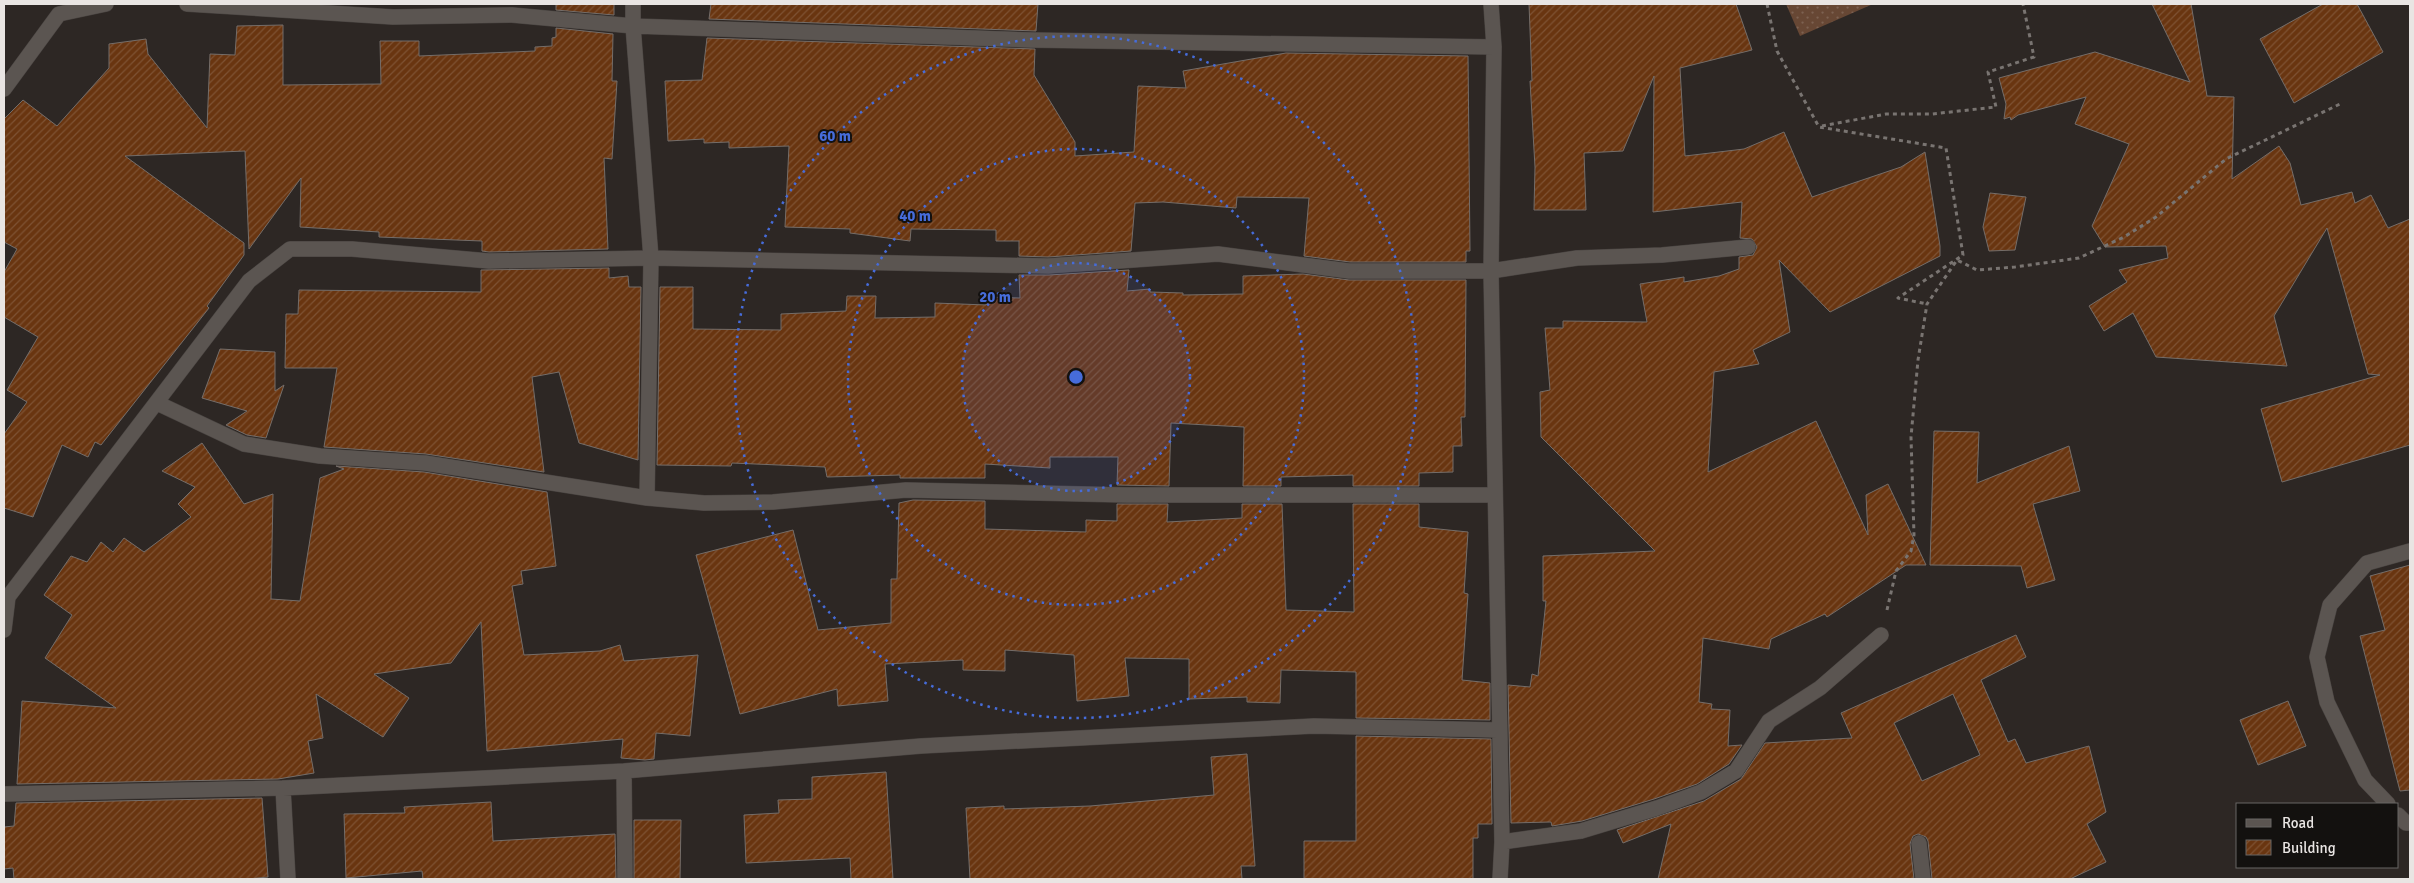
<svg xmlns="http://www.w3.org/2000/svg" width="2414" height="883" viewBox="0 0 2414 883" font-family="Signika,sans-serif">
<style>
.park{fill:url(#park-dots)}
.building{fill:url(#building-hatch);stroke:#746d69;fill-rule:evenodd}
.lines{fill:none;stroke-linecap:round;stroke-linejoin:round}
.lane-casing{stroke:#484340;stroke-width:16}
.street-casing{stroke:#484340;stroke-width:16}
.path{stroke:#797471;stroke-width:3;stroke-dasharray:4 4;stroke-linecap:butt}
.lane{stroke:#5b5551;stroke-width:15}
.street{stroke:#5b5551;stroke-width:15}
.ring{fill:none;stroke:#466cda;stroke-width:2.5;stroke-dasharray:2.5 5}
.centre{fill:#466cda;stroke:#13110f;stroke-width:2.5}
.ring-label{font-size:15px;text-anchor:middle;font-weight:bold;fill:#466cda;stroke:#13110f;stroke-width:4;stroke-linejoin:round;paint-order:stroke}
</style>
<defs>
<pattern id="park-dots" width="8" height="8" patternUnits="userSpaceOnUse" patternTransform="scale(1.25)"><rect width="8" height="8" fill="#674734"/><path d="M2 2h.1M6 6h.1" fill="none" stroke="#7d6151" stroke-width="1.8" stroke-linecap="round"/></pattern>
<pattern id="building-hatch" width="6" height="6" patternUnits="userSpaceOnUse" patternTransform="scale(1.25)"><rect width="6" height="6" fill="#693510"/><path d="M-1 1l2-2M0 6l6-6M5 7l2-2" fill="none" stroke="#7e5233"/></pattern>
</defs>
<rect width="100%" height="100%" fill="#2d2724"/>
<path class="park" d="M 1786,4 L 1873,4 L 1800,36 Z"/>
<path class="building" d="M 556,4 L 614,4 L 614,15 L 556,10 Z
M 711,4 L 1038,4 L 1036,31 L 709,19 Z
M 1529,4 L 1736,4 L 1752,50 L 1680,68 L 1685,156 L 1744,149 L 1784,132 L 1812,197 L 1901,167 L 1925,152 L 1940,246 L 1940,256 L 1830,312 L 1779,260 L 1790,332 L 1753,350 L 1759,364 L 1714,372 L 1708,472 L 1816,421 L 1868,535 L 1866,495 L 1888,484 L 1926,565 L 1906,565 L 1827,617 L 1825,614 L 1771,639 L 1769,649 L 1703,638 L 1699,702 L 1712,704 L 1711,709 L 1730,710 L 1728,746 L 1742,745 L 1729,764 L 1697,784 L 1654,799 L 1582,821 L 1552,826 L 1551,822 L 1511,823 L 1508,685 L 1530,687 L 1532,674 L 1538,676 L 1546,601 L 1543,601 L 1543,556 L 1655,551 L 1541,437 L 1540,392 L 1550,390 L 1545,328 L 1563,328 L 1563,321 L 1647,322 L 1640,284 L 1684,277 L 1684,282 L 1719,276 L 1739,269 L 1739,257 L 1753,255 L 1757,247 L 1752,239 L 1740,238 L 1742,202 L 1653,212 L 1654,76 L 1623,151 L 1584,153 L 1586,210 L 1534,210 L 1535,167 L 1530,81 L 1532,81 Z
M 2152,4 L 2191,4 L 2207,96 L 2234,97 L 2232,179 L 2279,146 L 2290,163 L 2301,205 L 2352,192 L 2355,203 L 2371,195 L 2388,228 L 2410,219 L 2410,445 L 2282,482 L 2261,409 L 2380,375 L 2368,374 L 2327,228 L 2274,316 L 2287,366 L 2156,357 L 2133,313 L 2104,331 L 2089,306 L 2127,282 L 2119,270 L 2168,258 L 2166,246 L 2105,247 L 2092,226 L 2129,144 L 2075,124 L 2086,97 L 2018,115 L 2011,120 L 2010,117 L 2004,119 L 2006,104 L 1999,78 L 2095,52 L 2190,82 Z
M 2323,4 L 2357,4 L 2383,52 L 2294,103 L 2260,39 Z
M 283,25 L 283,85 L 381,84 L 380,41 L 419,41 L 419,56 L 535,51 L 535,47 L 552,46 L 552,38 L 556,37 L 556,28 L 613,34 L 612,81 L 617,81 L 612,159 L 604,158 L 608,249 L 489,252 L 482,251 L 482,241 L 379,237 L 379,232 L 300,227 L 301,178 L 249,249 L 245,151 L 125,156 L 244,243 L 244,255 L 207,306 L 209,308 L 101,445 L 95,442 L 88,457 L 62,445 L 33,517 L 4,508 L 4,434 L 27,402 L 7,390 L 38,337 L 4,317 L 4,272 L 17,249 L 4,242 L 4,119 L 23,100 L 57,126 L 109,68 L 109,44 L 146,39 L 148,54 L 207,128 L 210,54 L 235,55 L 237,26 Z
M 707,38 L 1035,49 L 1034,75 L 1075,142 L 1075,156 L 1134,152 L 1138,86 L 1186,88 L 1183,71 L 1286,53 L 1468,56 L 1470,251 L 1466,251 L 1466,262 L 1350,262 L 1304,256 L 1309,198 L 1237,197 L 1236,208 L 1163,202 L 1135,203 L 1131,251 L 1048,257 L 1019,256 L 1019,241 L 996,241 L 996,230 L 911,229 L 910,241 L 850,233 L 850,229 L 785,227 L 789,146 L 729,148 L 729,142 L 704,143 L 704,139 L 668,141 L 665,81 L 702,80 Z
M 1990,193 L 2026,197 L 2015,250 L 1989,251 L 1983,227 Z
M 609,268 L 609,278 L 628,276 L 629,287 L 641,287 L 638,460 L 579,443 L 559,372 L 532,377 L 544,472 L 426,454 L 324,447 L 337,368 L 285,368 L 286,314 L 298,314 L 299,290 L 481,292 L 481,270 Z
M 1129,270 L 1127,291 L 1150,289 L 1150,292 L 1183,293 L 1183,295 L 1243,294 L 1243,276 L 1303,274 L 1349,280 L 1466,280 L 1465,417 L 1461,417 L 1462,446 L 1453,446 L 1453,472 L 1419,473 L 1419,486 L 1353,486 L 1353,475 L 1281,477 L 1281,486 L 1243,486 L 1244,427 L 1171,423 L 1169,486 L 1117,485 L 1118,457 L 1050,457 L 1050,468 L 985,464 L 985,478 L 900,478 L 900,475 L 827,477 L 825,467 L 732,463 L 731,466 L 657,465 L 660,287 L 693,287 L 693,329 L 781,330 L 781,314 L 846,311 L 847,296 L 876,296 L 875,318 L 935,317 L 935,303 L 986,305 L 986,297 L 1020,298 L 1019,275 L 1049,275 Z
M 220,349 L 275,352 L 275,391 L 284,385 L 266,438 L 247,435 L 226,425 L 247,411 L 202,398 Z
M 1934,431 L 1979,432 L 1977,483 L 2069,446 L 2080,491 L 2033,504 L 2055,580 L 2027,588 L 2021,566 L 1930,565 Z
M 202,443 L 244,504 L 273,494 L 271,599 L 300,601 L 320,478 L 344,469 L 336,466 L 424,472 L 547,492 L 556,566 L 521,571 L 523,584 L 512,586 L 524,655 L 600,651 L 620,645 L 624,661 L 698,655 L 690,736 L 656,733 L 654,759 L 645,760 L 621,758 L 623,739 L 487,751 L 481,622 L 451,663 L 374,674 L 409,698 L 383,737 L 316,694 L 323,738 L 308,741 L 314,773 L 278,779 L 17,784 L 22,701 L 116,708 L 45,658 L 72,615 L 44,595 L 71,556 L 87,562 L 101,542 L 113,552 L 124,538 L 144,552 L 191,517 L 178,504 L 195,487 L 162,471 Z
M 913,500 L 985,501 L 985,529 L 1086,532 L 1086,520 L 1117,521 L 1117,504 L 1168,504 L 1167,522 L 1242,518 L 1242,504 L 1282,504 L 1286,610 L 1354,612 L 1353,504 L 1419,504 L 1419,527 L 1468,532 L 1464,593 L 1468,594 L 1462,680 L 1490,683 L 1490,720 L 1356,718 L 1356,672 L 1281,670 L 1280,703 L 1247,702 L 1247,697 L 1189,699 L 1189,659 L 1125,658 L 1129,696 L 1077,701 L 1074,655 L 1005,650 L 1005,671 L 963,670 L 963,660 L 885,664 L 888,701 L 838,706 L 837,689 L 740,714 L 696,555 L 793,530 L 818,630 L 891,623 L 891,579 L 897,579 L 899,503 Z
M 2410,565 L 2410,790 L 2400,791 L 2360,636 L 2385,630 L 2370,576 Z
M 2016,635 L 2026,657 L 1981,680 L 2008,742 L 2015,739 L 2026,763 L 2089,746 L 2106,812 L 2087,824 L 2106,862 L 2070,879 L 1932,879 L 1928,841 L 1926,837 L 1918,834 L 1913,836 L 1910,844 L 1914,879 L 1658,879 L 1671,824 L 1623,843 L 1617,830 L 1704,801 L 1741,779 L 1765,743 L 1852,738 L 1841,713 ZM 1953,694 L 1980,755 L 1922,781 L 1894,723 Z
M 2288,701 L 2306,746 L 2258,765 L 2240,720 Z
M 1356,736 L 1491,739 L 1492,824 L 1478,824 L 1478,838 L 1473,838 L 1473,879 L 1304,879 L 1304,841 L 1356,841 Z
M 1247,754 L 1255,866 L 1241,866 L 1242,879 L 970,879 L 966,808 L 1004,806 L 1004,809 L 1090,806 L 1214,795 L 1211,757 Z
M 886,772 L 893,879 L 851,879 L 850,858 L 746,863 L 744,815 L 779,813 L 778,800 L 812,799 L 812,777 Z
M 262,798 L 268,877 L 248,879 L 14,879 L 13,868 L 4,869 L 4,827 L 14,826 L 16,803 Z
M 491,802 L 493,841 L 615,834 L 616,879 L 423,879 L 422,871 L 346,878 L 344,814 L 405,813 L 404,807 Z
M 634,820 L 681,820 L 680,879 L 634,879 Z"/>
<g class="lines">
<defs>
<path id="lane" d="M 2388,804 L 2365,780 L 2327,702 L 2317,657 L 2330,605 L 2367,563 L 2410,551
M 2398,815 L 2406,823 L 2410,823"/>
<path id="street" d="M 187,4 L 393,17 L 512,15 L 633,26 L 1031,40 L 1494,47
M 633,4 L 633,26 L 651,258 L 647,498
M 1491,4 L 1494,47 L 1491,271 L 1502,842 L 1500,879
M 4,89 L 59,14 L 106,4
M 157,403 L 244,444 L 320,456 L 425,463 L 647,498 L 704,503 L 773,502 L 906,490 L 1126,495 L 1495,495
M 4,630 L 8,597 L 249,281 L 290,249 L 352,249 L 489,261 L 651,258 L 1048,266 L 1218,254 L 1349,271 L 1491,271 L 1577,258 L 1662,255 L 1748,247
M 624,771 L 625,879
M 283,788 L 288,879
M 4,794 L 283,788 L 624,771 L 921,746 L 1314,726 L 1498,730
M 1502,842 L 1581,831 L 1657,808 L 1701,792 L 1736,771 L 1769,721 L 1820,688 L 1881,635
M 1919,843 L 1923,879"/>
</defs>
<use href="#lane" class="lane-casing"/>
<use href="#street" class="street-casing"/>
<path class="path" d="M 1767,4 L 1777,51 L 1819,127 L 1946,148 L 1963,255 L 1898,298 L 1927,304
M 1822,126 L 1886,114 L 1932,114 L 1996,107 L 1988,72 L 2034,57 L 2023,4
M 1887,610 L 1896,571 L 1911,551 L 1914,535 L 1911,437 L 1918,360 L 1927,304 L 1957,260 L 1977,270 L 2015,267 L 2079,258 L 2124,237 L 2156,217 L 2226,159 L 2340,104"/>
<use href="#lane" class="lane"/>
<use href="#street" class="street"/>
</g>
<circle cx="1076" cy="377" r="114" fill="#466cda" fill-opacity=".12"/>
<g class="ring">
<circle cx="1076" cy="377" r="114"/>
<circle cx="1076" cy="377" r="228"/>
<circle cx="1076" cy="377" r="341"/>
</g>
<circle cx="1076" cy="377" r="8" class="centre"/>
<g class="ring-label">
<text x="835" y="141">60 m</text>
<text x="915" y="221">40 m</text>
<text x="995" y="302">20 m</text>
</g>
<rect width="2414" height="883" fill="none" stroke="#e9e5e3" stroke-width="10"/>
<rect x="2236" y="803" width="162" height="65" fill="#13110f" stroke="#696664"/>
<rect x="2246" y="819" width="25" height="8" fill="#5b5551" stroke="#696664"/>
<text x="2282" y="828" font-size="15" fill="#e9e5e3">Road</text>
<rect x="2246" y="840" width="25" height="15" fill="url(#building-hatch)" stroke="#696664"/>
<text x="2282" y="853" font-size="15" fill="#e9e5e3">Building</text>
</svg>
